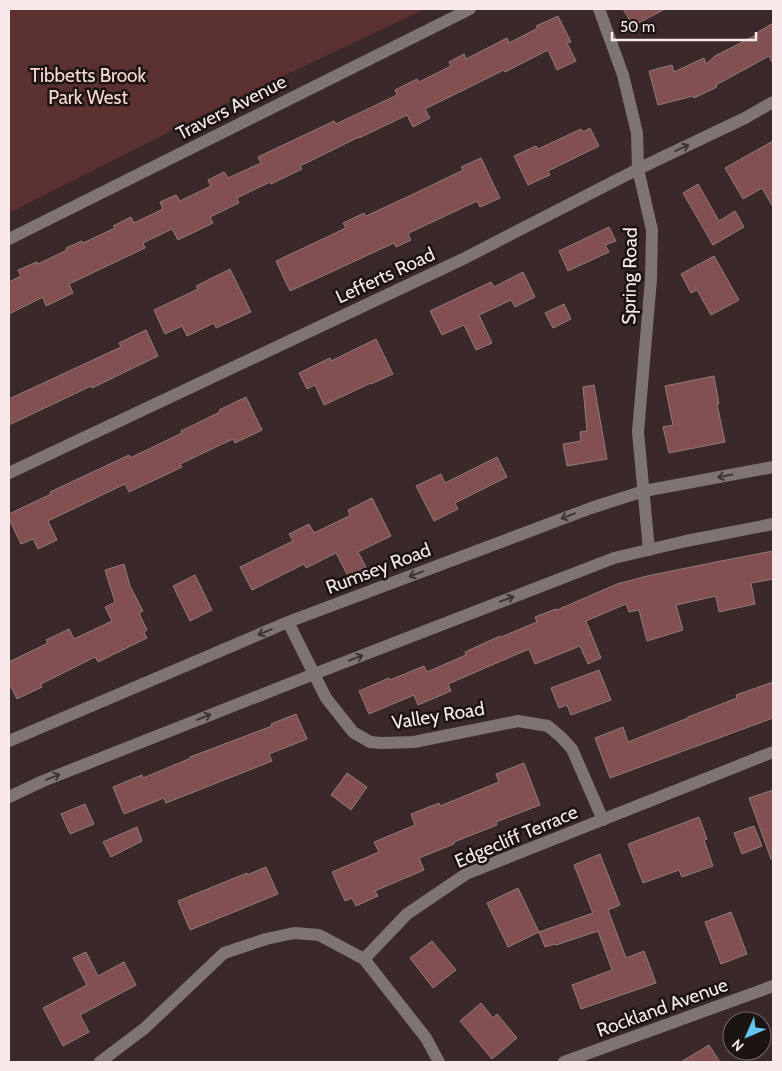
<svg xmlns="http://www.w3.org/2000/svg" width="782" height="1071" viewBox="0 0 782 1071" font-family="Cabin,sans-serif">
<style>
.green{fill:#5b3031}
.building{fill:#825051;stroke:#927b7b}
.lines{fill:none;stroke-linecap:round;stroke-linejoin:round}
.minor{stroke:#7e7474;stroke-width:12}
.oneway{stroke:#3e3535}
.labels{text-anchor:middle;stroke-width:5;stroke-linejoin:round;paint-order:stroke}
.park-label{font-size:19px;fill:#fcd9d9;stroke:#1c1313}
.street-label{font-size:19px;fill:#f8eaea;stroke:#1c1313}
</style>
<rect width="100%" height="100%" fill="#3b2828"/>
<path class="green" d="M 9,9 L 425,9 L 233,100 L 9,213 Z"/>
<path class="building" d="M 623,9 L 665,9 L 633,26 Z
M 558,16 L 571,42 L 567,43 L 576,61 L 557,70 L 548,50 L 505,72 L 504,70 L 425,109 L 430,118 L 413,127 L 407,115 L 359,138 L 359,137 L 300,166 L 302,169 L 271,184 L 270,182 L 237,198 L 239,203 L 210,217 L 213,223 L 178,240 L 172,229 L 143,243 L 145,248 L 69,284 L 73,293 L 46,306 L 43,297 L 9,314 L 9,282 L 21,276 L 18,270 L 37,262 L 38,264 L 67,250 L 66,248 L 82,241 L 83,243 L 115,228 L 113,226 L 131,217 L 134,223 L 163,209 L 160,202 L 176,195 L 180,201 L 211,186 L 208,180 L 224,172 L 228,178 L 261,163 L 258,157 L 334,121 L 336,124 L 397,95 L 395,90 L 417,79 L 419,82 L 451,66 L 449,62 L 464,54 L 466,59 L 507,38 L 509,43 L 538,28 L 536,26 Z
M 773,23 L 773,64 L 769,56 L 716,85 L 717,87 L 694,98 L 693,96 L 658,105 L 649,71 L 672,65 L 674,72 L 704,58 L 706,64 L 715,56 L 756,35 L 755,34 Z
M 590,128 L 599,146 L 548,171 L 550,175 L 528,185 L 514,156 L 536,146 L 538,149 L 581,129 L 583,132 Z
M 773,141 L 773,207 L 762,188 L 743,199 L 725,168 Z
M 481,158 L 500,198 L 480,207 L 477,201 L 411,232 L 408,234 L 411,240 L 396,247 L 394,243 L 290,291 L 276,261 L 346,228 L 343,223 L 364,213 L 366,216 L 420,191 L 463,170 L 461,167 Z
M 698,184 L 719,221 L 735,211 L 744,227 L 713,245 L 683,193 Z
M 609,227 L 616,241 L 605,245 L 609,252 L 568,271 L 559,251 Z
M 714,256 L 739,300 L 711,315 L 697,290 L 691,293 L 681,274 Z
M 230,269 L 251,312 L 216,328 L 214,323 L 187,336 L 182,326 L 165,334 L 154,310 L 198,289 L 196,286 Z
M 523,272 L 535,297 L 515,307 L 511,300 L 479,315 L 492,343 L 476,350 L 464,325 L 442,335 L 430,311 L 491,282 L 494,287 Z
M 564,304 L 571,319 L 553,328 L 545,313 Z
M 146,330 L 158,356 L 92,388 L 91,386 L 9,425 L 9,399 L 121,347 L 119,343 Z
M 376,339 L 393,374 L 371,384 L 371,383 L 324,405 L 315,385 L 307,389 L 299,373 L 330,358 L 331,361 Z
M 714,376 L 719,404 L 717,404 L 725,442 L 669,453 L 663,427 L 673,425 L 665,386 Z
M 594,385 L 607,459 L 567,466 L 563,444 L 581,441 L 580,432 L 587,431 L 583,387 Z
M 246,397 L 262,430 L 235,443 L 233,439 L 180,464 L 182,467 L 129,492 L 125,484 L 48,521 L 57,540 L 38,549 L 33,539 L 21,544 L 9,519 L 9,514 L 51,494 L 50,492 L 129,455 L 130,458 L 182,433 L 181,431 L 220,412 L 219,410 Z
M 497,457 L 507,477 L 455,503 L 458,509 L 434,521 L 416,486 L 441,474 L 445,483 Z
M 372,498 L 391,536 L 358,552 L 368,571 L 350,580 L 336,553 L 306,568 L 304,564 L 252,590 L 240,567 L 293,541 L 289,534 L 309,524 L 314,533 L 347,517 L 350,515 L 348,510 Z
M 773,551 L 773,579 L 751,583 L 755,604 L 719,612 L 716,596 L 676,605 L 683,630 L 647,641 L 639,610 L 629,612 L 626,604 L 586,621 L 601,658 L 588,664 L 580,646 L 535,664 L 529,649 L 448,684 L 451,691 L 418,705 L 414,695 L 369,714 L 359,691 L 389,678 L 390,680 L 424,666 L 427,672 L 466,655 L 465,652 L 500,636 L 501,637 L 537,622 L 535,617 L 556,609 L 557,610 L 617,584 L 647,576 L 716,562 Z
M 124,564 L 130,586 L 143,611 L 139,613 L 147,630 L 144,632 L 147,638 L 98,662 L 95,657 L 41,684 L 42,687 L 17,699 L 9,683 L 9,662 L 48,643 L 46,640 L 69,629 L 74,639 L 112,621 L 105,607 L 115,602 L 105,570 Z
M 195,575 L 212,610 L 190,621 L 173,586 Z
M 599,670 L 611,700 L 571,715 L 567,705 L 559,708 L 551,688 Z
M 773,682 L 773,718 L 610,778 L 595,738 L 623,727 L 628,742 L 688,718 L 688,717 L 737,698 L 736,695 Z
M 296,714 L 307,739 L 269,754 L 272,761 L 166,803 L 164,798 L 124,814 L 113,787 L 142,775 L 143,778 L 191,758 L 190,757 L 272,726 L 271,724 Z
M 524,763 L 540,805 L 496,822 L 497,825 L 454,842 L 454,844 L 419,858 L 424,870 L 375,891 L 378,896 L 356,906 L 352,898 L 345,901 L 332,872 L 379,852 L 374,842 L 415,825 L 411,814 L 439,803 L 440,806 L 499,782 L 496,774 Z
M 347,773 L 367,787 L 351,810 L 331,795 Z
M 773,790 L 773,859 L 771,859 L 749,798 Z
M 85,804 L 94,824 L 70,834 L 61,814 Z
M 699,817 L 707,839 L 704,840 L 713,866 L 682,877 L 679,870 L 643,883 L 628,844 Z
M 754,826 L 762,846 L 742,854 L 734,833 Z
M 137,827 L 142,841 L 111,857 L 103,842 Z
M 600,854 L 620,905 L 608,910 L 626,958 L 644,951 L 656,983 L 581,1009 L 572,985 L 612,970 L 598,931 L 556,945 L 555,944 L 545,947 L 539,932 L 593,913 L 574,865 Z
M 266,867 L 278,894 L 190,930 L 178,901 L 247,873 L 247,875 Z
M 518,888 L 539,932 L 508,947 L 487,903 Z
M 731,912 L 747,954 L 721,964 L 705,922 Z
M 432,941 L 456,970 L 433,988 L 410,958 Z
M 86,952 L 98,976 L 124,962 L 136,985 L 80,1015 L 89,1032 L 63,1046 L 43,1008 L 87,985 L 73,958 Z
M 481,1003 L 493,1018 L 497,1014 L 517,1038 L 492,1059 L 460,1021 Z
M 709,1045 L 720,1062 L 681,1062 Z"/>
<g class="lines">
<path class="minor" d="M 599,9 L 623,75 L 637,133 L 638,169 L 652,230 L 651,279 L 638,432 L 649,550
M 9,239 L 470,9
M 9,473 L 463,259 L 638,169 L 745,118 L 773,102
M 288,622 L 326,698 L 353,732 L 370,742 L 381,743 L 414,742 L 518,721 L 548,726 L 561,737 L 572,749 L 603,820
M 9,741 L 288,622 L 591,508 L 644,491 L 773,467
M 9,797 L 43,781 L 314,674 L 614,558 L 686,541 L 773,524
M 364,959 L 407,914 L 466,874 L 773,752
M 100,1062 L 145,1028 L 224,953 L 266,939 L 294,933 L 319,935 L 364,959 L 426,1038 L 439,1062
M 564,1062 L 773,986"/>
</g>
<defs><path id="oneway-shaft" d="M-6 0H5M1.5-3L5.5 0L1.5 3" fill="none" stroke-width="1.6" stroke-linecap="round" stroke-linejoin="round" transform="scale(1.25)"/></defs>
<g class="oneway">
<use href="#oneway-shaft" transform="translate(682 148) rotate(-25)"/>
<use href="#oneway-shaft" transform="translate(725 476) rotate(169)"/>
<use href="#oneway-shaft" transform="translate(568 516) rotate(159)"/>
<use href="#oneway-shaft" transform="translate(416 574) rotate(159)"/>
<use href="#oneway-shaft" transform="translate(507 599) rotate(-21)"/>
<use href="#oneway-shaft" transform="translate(265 632) rotate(157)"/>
<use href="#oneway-shaft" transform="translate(356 658) rotate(-21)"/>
<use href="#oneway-shaft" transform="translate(204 717) rotate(-22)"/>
<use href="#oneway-shaft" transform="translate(53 777) rotate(-22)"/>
</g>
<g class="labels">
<g class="park-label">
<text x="88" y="82">Tibbetts Brook<tspan x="88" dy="22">Park West</tspan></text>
</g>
<g class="street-label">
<text transform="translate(231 107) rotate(-27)" y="7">Travers Avenue</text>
<text transform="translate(385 275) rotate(-25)" y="7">Lefferts Road</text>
<text transform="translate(629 276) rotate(-89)" y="7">Spring Road</text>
<text transform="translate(378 568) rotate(-21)" y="7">Rumsey Road</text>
<text transform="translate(438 715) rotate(-9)" y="7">Valley Road</text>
<text transform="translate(516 836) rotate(-23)" y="7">Edgecliff Terrace</text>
<text transform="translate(662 1007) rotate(-20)" y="7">Rockland Avenue</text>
</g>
</g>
<rect width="782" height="1071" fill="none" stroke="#f8eaea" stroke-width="20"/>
<g transform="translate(747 1036) rotate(225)"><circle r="24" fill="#1c1313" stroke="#746969"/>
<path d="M0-4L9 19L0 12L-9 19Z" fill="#64c5ee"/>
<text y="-8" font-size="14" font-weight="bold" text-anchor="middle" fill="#f8eaea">N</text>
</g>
<path d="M612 32v8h144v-8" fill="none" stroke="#f8eaea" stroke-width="2.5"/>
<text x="620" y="32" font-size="15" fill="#f8eaea" stroke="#1c1313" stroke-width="4" paint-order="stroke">50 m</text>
</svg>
